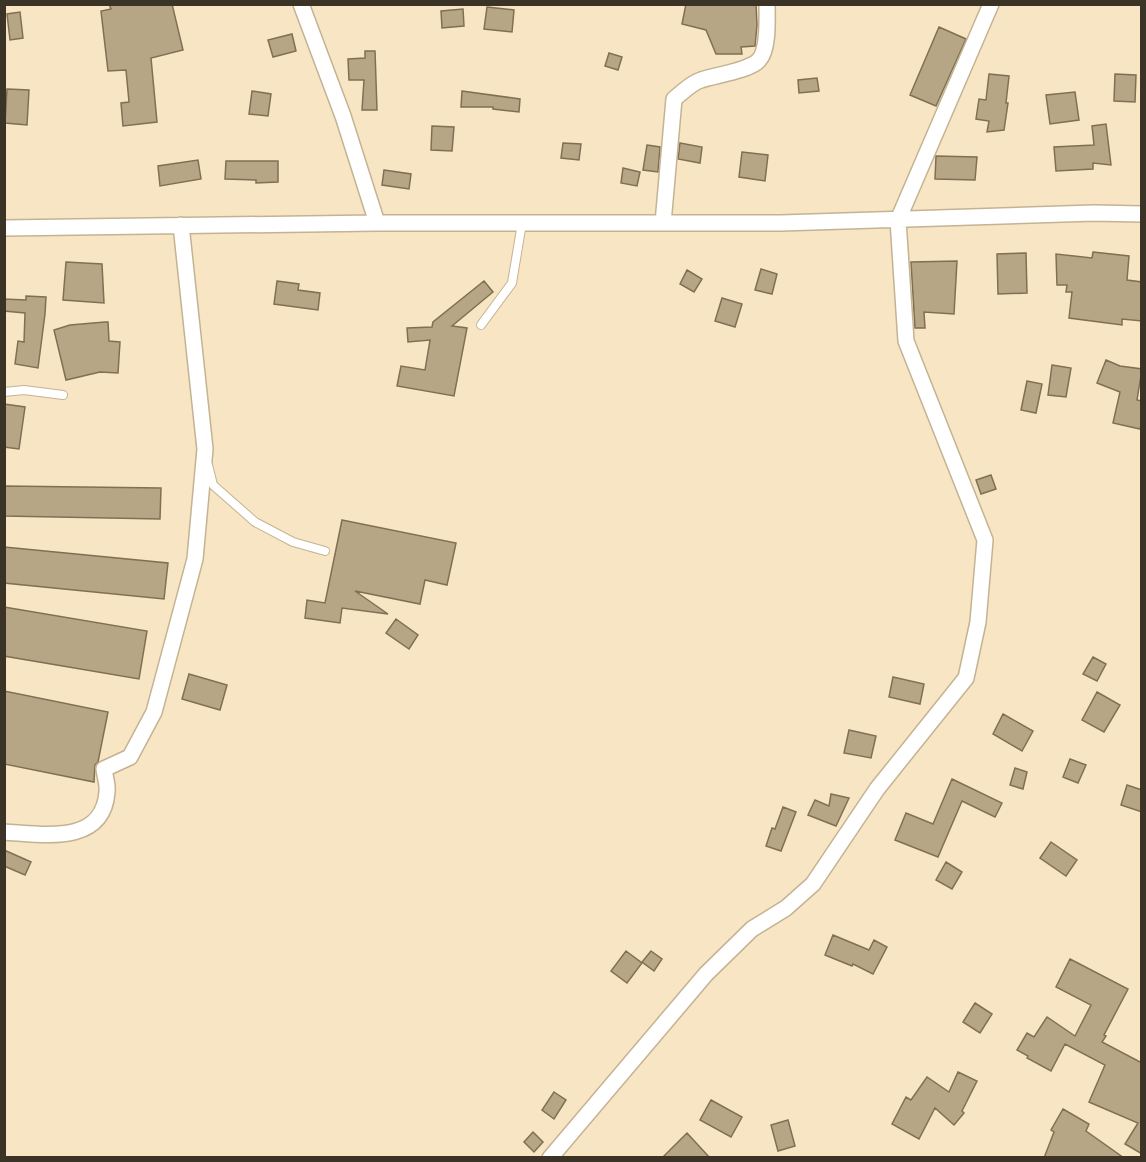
<svg xmlns="http://www.w3.org/2000/svg" width="1146" height="1162" viewBox="0 0 1146 1162" font-family="'DM Sans',sans-serif">
<style>
.building{fill:#b7a686;stroke:#807052;stroke-width:1.5}
.lines{fill:none;stroke-linecap:round;stroke-linejoin:round}
.service-casing{stroke:#c4b393;stroke-width:10}
.minor-casing{stroke:#c4b393;stroke-width:18}
.service{stroke:#fff;stroke-width:8}
.minor{stroke:#fff;stroke-width:15}
</style>
<rect width="100%" height="100%" fill="#f7e5c4"/>
<path class="building" d="M 109,4 L 172,4 L 183,50 L 151,58 L 157,122 L 123,126 L 121,103 L 129,102 L 126,70 L 108,71 L 101,11 L 111,9 Z
M 686,4 L 756,4 L 757,25 L 755,46 L 741,47 L 742,54 L 716,54 L 706,30 L 682,24 Z
M 487,7 L 514,10 L 512,32 L 484,29 Z
M 463,9 L 464,26 L 442,28 L 441,11 Z
M 20,12 L 23,38 L 10,40 L 7,14 Z
M 939,27 L 966,39 L 936,106 L 910,95 Z
M 292,34 L 296,51 L 273,57 L 268,40 Z
M 365,51 L 375,51 L 377,110 L 362,110 L 364,80 L 349,80 L 348,59 L 365,58 Z
M 609,53 L 622,57 L 618,70 L 605,66 Z
M 989,74 L 1009,76 L 1006,103 L 1008,103 L 1004,130 L 987,132 L 989,121 L 976,119 L 979,99 L 986,100 Z
M 1115,74 L 1136,75 L 1135,102 L 1114,101 Z
M 817,78 L 819,91 L 799,93 L 798,80 Z
M 7,89 L 29,90 L 27,125 L 5,123 Z
M 252,91 L 271,94 L 268,116 L 249,114 Z
M 462,91 L 520,99 L 519,112 L 493,109 L 493,107 L 461,107 Z
M 1075,92 L 1079,120 L 1050,124 L 1046,95 Z
M 1106,124 L 1111,165 L 1093,163 L 1093,169 L 1056,171 L 1054,147 L 1094,145 L 1092,126 Z
M 432,126 L 454,127 L 452,151 L 431,150 Z
M 563,143 L 581,144 L 579,160 L 561,158 Z
M 680,143 L 702,147 L 700,163 L 678,159 Z
M 647,145 L 660,147 L 658,172 L 643,170 Z
M 742,152 L 768,155 L 765,181 L 739,177 Z
M 936,156 L 977,157 L 975,180 L 935,179 Z
M 198,160 L 201,179 L 160,186 L 158,166 Z
M 226,161 L 278,161 L 278,182 L 256,183 L 256,180 L 225,179 Z
M 623,168 L 640,172 L 637,186 L 621,183 Z
M 384,170 L 411,174 L 409,189 L 382,185 Z
M 1093,252 L 1129,256 L 1127,280 L 1142,282 L 1142,321 L 1122,319 L 1122,325 L 1069,318 L 1072,292 L 1066,292 L 1067,285 L 1057,285 L 1056,254 L 1092,258 Z
M 1026,253 L 1027,293 L 998,294 L 997,254 Z
M 957,261 L 954,314 L 924,312 L 925,328 L 915,328 L 911,262 Z
M 66,262 L 102,264 L 104,303 L 63,300 Z
M 761,269 L 777,274 L 772,294 L 755,290 Z
M 687,270 L 702,279 L 694,292 L 680,284 Z
M 277,281 L 299,284 L 298,290 L 320,293 L 318,310 L 274,304 Z
M 484,281 L 493,292 L 452,326 L 467,328 L 454,396 L 397,386 L 401,366 L 425,370 L 430,340 L 408,342 L 407,328 L 432,327 L 433,322 Z
M 26,296 L 46,297 L 45,314 L 38,368 L 15,364 L 18,341 L 24,342 L 25,313 L 4,311 L 4,299 L 26,300 Z
M 722,298 L 742,304 L 735,327 L 715,321 Z
M 105,322 L 108,322 L 109,341 L 120,342 L 118,373 L 100,372 L 66,380 L 54,330 L 70,325 Z
M 1106,360 L 1120,366 L 1142,369 L 1137,400 L 1142,401 L 1142,422 L 1140,429 L 1113,423 L 1120,392 L 1097,383 Z
M 1052,365 L 1071,368 L 1066,397 L 1048,395 Z
M 1027,381 L 1042,384 L 1036,413 L 1021,410 Z
M 4,404 L 25,407 L 19,449 L 4,447 Z
M 991,475 L 996,489 L 981,494 L 976,480 Z
M 4,486 L 161,488 L 160,519 L 4,516 Z
M 342,520 L 456,543 L 447,585 L 425,580 L 420,604 L 355,591 L 388,614 L 342,608 L 340,623 L 305,618 L 307,600 L 325,603 Z
M 4,547 L 168,563 L 164,599 L 4,583 Z
M 4,607 L 147,631 L 139,679 L 4,656 Z
M 396,619 L 418,635 L 409,649 L 386,633 Z
M 1093,657 L 1106,664 L 1097,681 L 1083,674 Z
M 189,674 L 227,685 L 220,710 L 182,699 Z
M 893,677 L 924,684 L 920,704 L 889,697 Z
M 4,691 L 108,712 L 98,762 L 95,765 L 94,782 L 4,764 Z
M 1097,692 L 1120,705 L 1104,732 L 1082,720 Z
M 1003,714 L 1033,731 L 1022,751 L 993,734 Z
M 849,730 L 876,736 L 871,758 L 844,753 Z
M 1070,759 L 1086,765 L 1078,783 L 1063,777 Z
M 1015,768 L 1027,772 L 1023,789 L 1010,785 Z
M 952,779 L 1002,803 L 995,817 L 962,801 L 938,857 L 895,840 L 906,813 L 933,824 Z
M 1127,785 L 1142,790 L 1142,812 L 1121,805 Z
M 831,794 L 849,798 L 836,826 L 808,815 L 815,800 L 829,806 Z
M 783,807 L 796,812 L 781,851 L 766,846 L 772,828 L 775,829 Z
M 1051,842 L 1077,860 L 1066,876 L 1040,858 Z
M 4,850 L 31,862 L 25,875 L 4,866 Z
M 946,862 L 962,872 L 952,889 L 936,880 Z
M 833,935 L 869,950 L 874,940 L 887,947 L 873,974 L 853,964 L 852,966 L 825,955 Z
M 626,951 L 642,963 L 627,983 L 611,971 Z
M 651,951 L 662,959 L 654,971 L 642,962 Z
M 1070,959 L 1128,989 L 1104,1035 L 1106,1036 L 1102,1042 L 1142,1063 L 1142,1154 L 1125,1144 L 1138,1123 L 1089,1102 L 1105,1065 L 1065,1044 L 1051,1071 L 1027,1058 L 1028,1056 L 1017,1050 L 1027,1033 L 1034,1037 L 1047,1017 L 1075,1036 L 1091,1005 L 1056,987 Z
M 975,1003 L 992,1014 L 980,1033 L 963,1022 Z
M 958,1072 L 977,1081 L 962,1111 L 964,1113 L 954,1125 L 935,1108 L 919,1139 L 892,1124 L 906,1097 L 911,1100 L 927,1077 L 949,1092 Z
M 554,1092 L 566,1100 L 554,1119 L 542,1110 Z
M 711,1100 L 742,1117 L 731,1137 L 700,1120 Z
M 1063,1109 L 1089,1124 L 1086,1131 L 1124,1158 L 1044,1158 L 1054,1132 L 1051,1130 Z
M 788,1120 L 795,1146 L 778,1151 L 771,1125 Z
M 533,1132 L 543,1142 L 534,1152 L 524,1142 Z
M 687,1133 L 710,1158 L 662,1158 Z"/>
<g class="lines">
<defs>
<path id="service" d="M 481,325 L 512,283 L 522,223
M 4,392 L 24,390 L 63,395
M 208,465 L 213,485 L 255,522 L 293,542 L 325,551"/>
<path id="minor" d="M 301,4 L 343,116 L 377,223
M 663,223 L 674,99 C 683,92 691,83 701,80 C 715,75 749,71 759,60 C 769,49 767,19 767,4
M 4,228 L 377,223 L 781,223 L 1094,213 L 1142,214
M 4,832 C 42,834 103,846 107,792 C 108,785 105,777 104,769 L 130,757 L 154,712 L 195,559 L 205,449 L 181,225
M 550,1158 L 706,974 L 752,929 L 786,908 L 813,884 L 877,789 L 966,678 L 978,622 L 985,540 L 906,341 L 898,220 L 991,4"/>
</defs>
<use href="#service" class="service-casing"/>
<use href="#minor" class="minor-casing"/>
<use href="#service" class="service"/>
<use href="#minor" class="minor"/>
</g>
<rect width="1146" height="1162" fill="none" stroke="#3a3326" stroke-width="12"/>
</svg>
